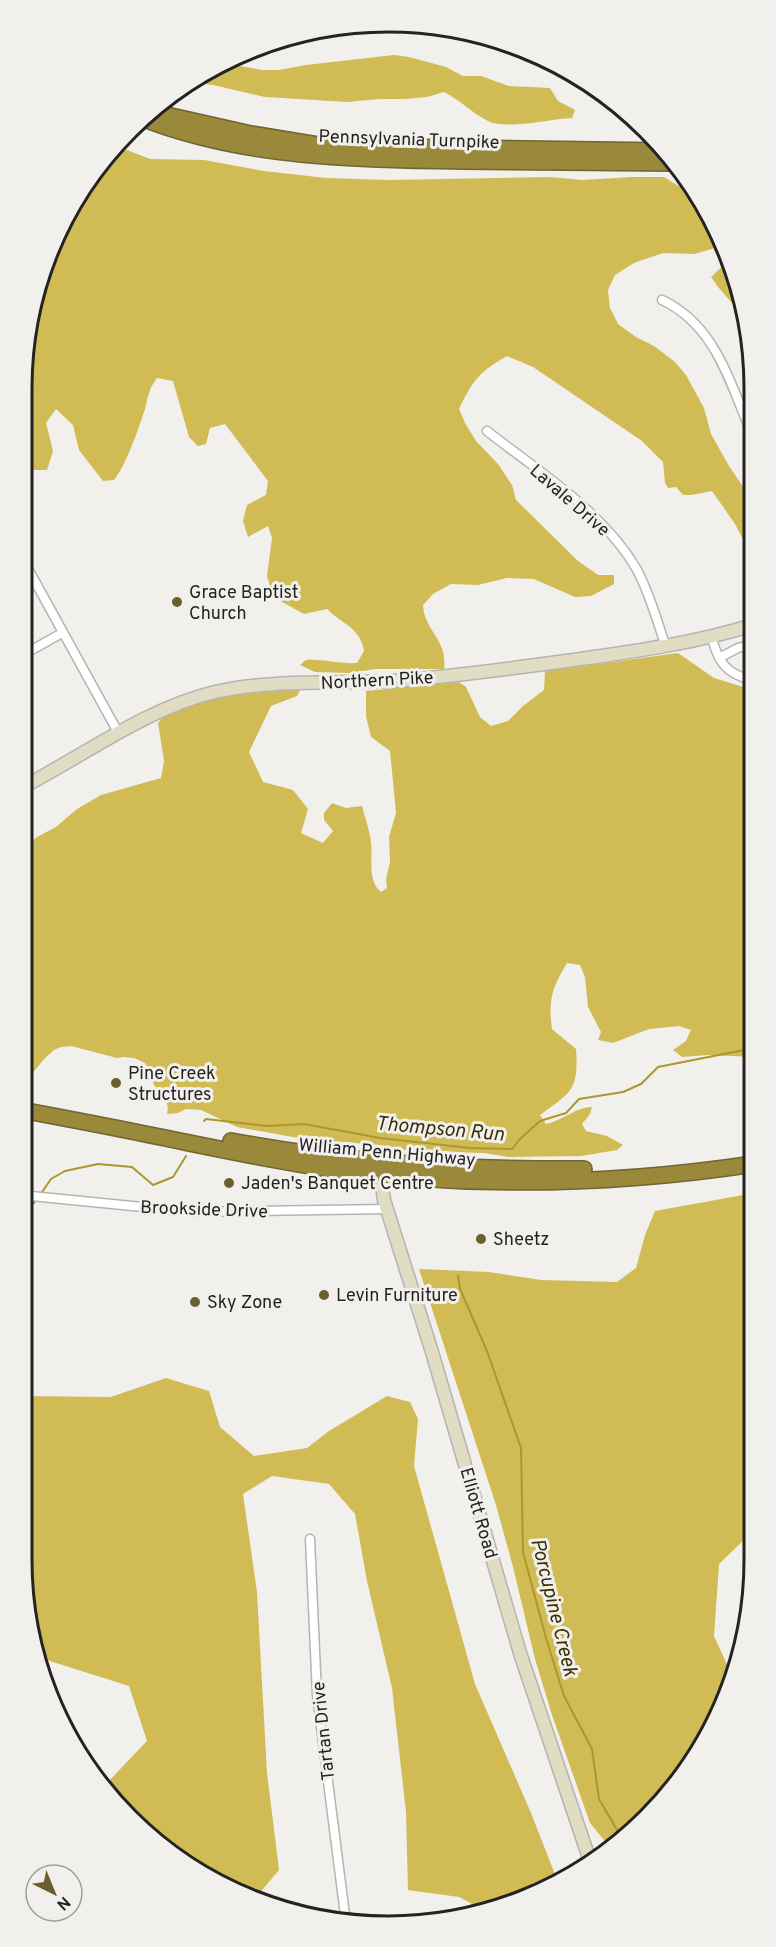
<svg xmlns="http://www.w3.org/2000/svg" width="776" height="1947" viewBox="0 0 776 1947" font-family="Overpass,sans-serif">
<style>
.built{fill:#e8e6da}
.forest{fill:#d1bb55}
.lines{fill:none;stroke-linecap:round;stroke-linejoin:round}
.stream{stroke:#ad972d;stroke-width:2}
.street-casing{stroke:#b5b4b0;stroke-width:11}
.secondary-casing{stroke:#b5b4b0;stroke-width:15}
.highway-casing{stroke:#716532;stroke-width:18}
.street{stroke:#fff;stroke-width:8}
.secondary{stroke:#e1dcc4;stroke-width:12}
.highway{stroke:#9a893b;stroke-width:15}
.poi-dot{fill:#6b602d;stroke:#f1f0ec;stroke-width:2}
.labels{text-anchor:middle;stroke-width:6;stroke-linejoin:round;paint-order:stroke}
.street-label{font-size:18px;fill:#242322;stroke:#f1f0ec}
.poi-label{font-size:18px;fill:#242322;stroke:#f1f0ec;text-anchor:start}
.water-label{font-size:20px;font-style:italic;fill:#3a3104;stroke:#f1f0ec}
.rim{fill:none;stroke:#242322;stroke-width:3}
</style>
<rect width="100%" height="100%" fill="#f1f0ec"/>
<path class="built" d="M 364,22 L 376,23 L 311,43 L 286,43 Z"/>
<path class="forest" d="M 394,55 L 409,57 L 446,67 L 463,76 L 481,76 L 509,86 L 550,88 L 558,101 L 575,110 L 572,118 C 551,119 506,130 488,121 C 472,113 460,100 444,92 L 427,97 L 405,99 L 380,99 L 347,102 L 265,97 L 213,85 L 195,83 L 221,63 L 263,70 L 279,70 L 306,65 Z
M 114,145 L 150,159 L 204,160 L 264,171 L 326,178 L 390,180 L 551,177 L 582,180 L 632,177 L 664,177 L 680,187 L 702,219 L 723,241 L 712,249 L 694,254 L 663,253 L 634,263 L 615,275 L 608,290 L 610,308 L 618,324 L 636,337 L 654,346 L 675,362 L 686,375 L 704,408 L 711,434 L 729,466 L 752,500 L 752,557 L 735,524 L 712,491 L 691,495 L 683,495 L 676,487 L 668,488 L 665,483 L 663,462 L 642,441 L 564,388 L 533,367 L 507,356 C 479,372 473,380 459,409 L 465,423 L 476,441 L 498,464 L 512,485 L 516,500 L 578,561 L 598,575 L 614,575 L 614,584 L 591,596 L 575,597 L 534,579 L 507,578 L 478,585 L 451,584 L 433,594 L 423,605 C 424,631 448,639 444,669 L 376,669 L 349,673 L 315,672 L 300,665 L 306,660 C 324,659 339,664 357,663 L 364,651 C 360,627 343,625 327,609 L 304,614 L 273,597 L 267,576 L 272,538 L 268,526 L 248,537 L 243,521 L 247,505 L 266,495 L 268,481 L 225,424 L 210,428 L 206,444 L 198,446 L 189,437 L 173,381 L 157,378 C 149,388 148,397 145,409 C 138,430 127,463 114,480 L 103,481 L 79,450 L 73,425 L 56,409 L 46,423 L 53,451 L 47,470 L 30,470 L 21,460 L 21,388 L 40,270 Z
M 730,259 L 746,319 L 718,287 L 711,277 Z
M 678,653 L 714,678 L 753,690 L 754,1057 L 708,1055 L 682,1057 L 673,1050 L 686,1041 L 691,1030 L 679,1026 L 649,1029 L 613,1043 L 598,1040 L 601,1032 L 588,1007 L 585,977 L 580,965 L 567,963 C 552,988 548,1000 552,1029 L 576,1049 C 579,1091 571,1092 540,1115 L 546,1124 C 562,1121 576,1107 592,1107 L 590,1114 L 582,1124 L 586,1131 L 607,1136 L 623,1145 L 617,1150 L 581,1156 L 508,1157 L 484,1153 L 410,1151 L 379,1145 L 304,1139 L 237,1127 L 201,1110 L 186,1109 L 178,1113 L 167,1114 C 171,1099 159,1095 153,1083 C 150,1077 149,1070 145,1063 L 134,1058 L 124,1057 L 117,1058 L 71,1046 L 61,1047 L 54,1050 L 45,1058 L 21,1087 L 21,893 L 33,883 L 31,874 L 21,866 L 21,850 L 37,837 L 56,827 L 77,809 L 101,795 L 161,778 L 164,761 L 158,723 C 177,696 268,691 300,690 L 297,696 L 271,706 L 249,752 L 263,782 L 293,790 L 308,809 L 301,833 L 323,843 L 333,831 L 324,820 L 324,813 L 332,803 L 346,808 L 362,806 C 365,818 370,831 371,843 C 373,859 367,881 381,892 L 387,888 L 386,879 L 390,862 L 389,837 L 396,813 L 390,751 L 371,737 L 366,716 L 366,691 L 459,682 L 466,687 L 480,717 L 491,726 L 508,721 L 523,706 L 544,690 L 545,671 Z
M 754,1193 L 755,1539 L 748,1536 L 719,1564 L 714,1636 L 734,1680 L 679,1783 L 608,1845 L 590,1823 L 552,1715 L 535,1659 L 513,1567 L 496,1505 L 419,1269 L 489,1272 L 541,1280 L 617,1282 L 636,1268 L 645,1235 L 655,1211 Z
M 166,1378 L 209,1391 L 220,1427 L 254,1456 L 307,1448 L 329,1431 L 387,1396 L 410,1402 L 418,1419 L 414,1466 L 475,1684 L 531,1813 L 558,1882 L 484,1910 L 459,1897 L 408,1890 L 406,1812 L 392,1688 L 367,1581 L 355,1514 L 329,1484 L 272,1476 L 243,1494 L 257,1592 L 267,1773 L 279,1870 L 258,1895 L 205,1877 L 112,1801 L 103,1785 L 105,1785 L 147,1741 L 129,1686 L 37,1657 L 21,1557 L 21,1396 L 111,1397 Z"/>
<g class="lines">
<path class="stream" d="M 204,1121 L 206,1119 L 267,1126 L 304,1124 L 380,1138 L 470,1148 L 512,1149 L 520,1139 L 540,1121 L 566,1113 L 579,1099 L 623,1092 L 641,1084 L 658,1067 L 754,1048
M 40,1195 L 51,1179 L 65,1171 L 98,1164 L 132,1167 L 153,1185 L 173,1177 L 186,1156
M 21,1214 L 37,1200
M 458,1276 L 460,1289 L 487,1351 L 521,1448 L 523,1552 L 546,1638 L 564,1696 L 592,1749 L 599,1799 L 620,1835"/>
<defs>
<path id="street" d="M 662,300 C 716,325 730,384 752,434
M 487,431 C 538,471 604,512 637,570 C 650,594 657,621 666,647
M 21,556 L 119,734
M 712,638 C 718,662 727,675 753,680
M 21,656 L 62,633
M 719,658 L 738,648 L 753,644
M 21,1195 L 193,1212 L 387,1209
M 310,1539 L 317,1695 L 346,1923"/>
<path id="secondary" d="M 21,788 C 83,756 147,708 215,692 C 272,679 333,684 391,681 C 450,677 508,669 566,661 C 630,652 692,644 753,625
M 384,1168 L 382,1186 L 384,1200 L 432,1352 L 520,1653 L 590,1861"/>
<path id="highway" d="M 158,111 L 171,116 L 251,134 L 324,146 L 667,151
M 147,120 C 247,158 359,160 465,161 C 535,162 605,162 674,163
M 21,1110 C 64,1118 107,1126 150,1135 C 210,1147 269,1160 329,1169 C 468,1188 614,1185 754,1164
M 231,1141 C 348,1163 465,1170 584,1169"/>
</defs>
<use href="#street" class="street-casing"/>
<use href="#secondary" class="secondary-casing"/>
<use href="#highway" class="highway-casing"/>
<use href="#street" class="street"/>
<use href="#secondary" class="secondary"/>
<use href="#highway" class="highway"/>
</g>
<g class="poi-dot">
<circle cx="177" cy="602" r="6"/>
<circle cx="116" cy="1083" r="6"/>
<circle cx="229" cy="1183" r="6"/>
<circle cx="481" cy="1239" r="6"/>
<circle cx="324" cy="1295" r="6"/>
<circle cx="195" cy="1302" r="6"/>
</g>
<g class="labels">
<g class="street-label">
<text transform="translate(409 139) rotate(2)" y="6">Pennsylvania Turnpike</text>
<text transform="translate(570 500) rotate(41)" y="6">Lavale Drive</text>
<text transform="translate(377 680) rotate(-3)" y="6">Northern Pike</text>
<text transform="translate(387 1152) rotate(5)" y="6">William Penn Highway</text>
<text transform="translate(204 1209) rotate(2)" y="6">Brookside Drive</text>
<text transform="translate(479 1513) rotate(74)" y="6">Elliott Road</text>
<text transform="translate(323 1731) rotate(-96)" y="6">Tartan Drive</text>
</g>
<g class="poi-label">
<text x="189" y="598">Grace Baptist<tspan x="189" dy="21">Church</tspan></text>
<text x="128" y="1079">Pine Creek<tspan x="128" dy="21">Structures</tspan></text>
<text x="241" y="1189">Jaden's Banquet Centre</text>
<text x="493" y="1245">Sheetz</text>
<text x="336" y="1301">Levin Furniture</text>
<text x="207" y="1308">Sky Zone</text>
</g>
<g class="water-label">
<text transform="translate(440 1128) rotate(5)" y="7">Thompson Run</text>
<text transform="translate(555 1607) rotate(76)" y="7">Porcupine Creek</text>
</g>
</g>
<path d="M0 0H776V1947H0ZM388 32H388A356 356 0 0 1 744 388V1560A356 356 0 0 1 388 1916H388A356 356 0 0 1 32 1560V388A356 356 0 0 1 388 32Z" fill="#f1f0ec" fill-rule="evenodd"/>
<path class="rim" d="M388 32H388A356 356 0 0 1 744 388V1560A356 356 0 0 1 388 1916H388A356 356 0 0 1 32 1560V388A356 356 0 0 1 388 32Z"/>
<g transform="translate(54 1893) rotate(137)"><circle r="28" fill="#f1f0ec" stroke="#9f9e9b" stroke-width="1.5"/>
<path d="M0-4.5L10 22L0 15L-10 22Z" fill="#6b602d"/>
<text y="-9" font-size="16" font-weight="bold" text-anchor="middle" fill="#242322">N</text>
</g>
</svg>
